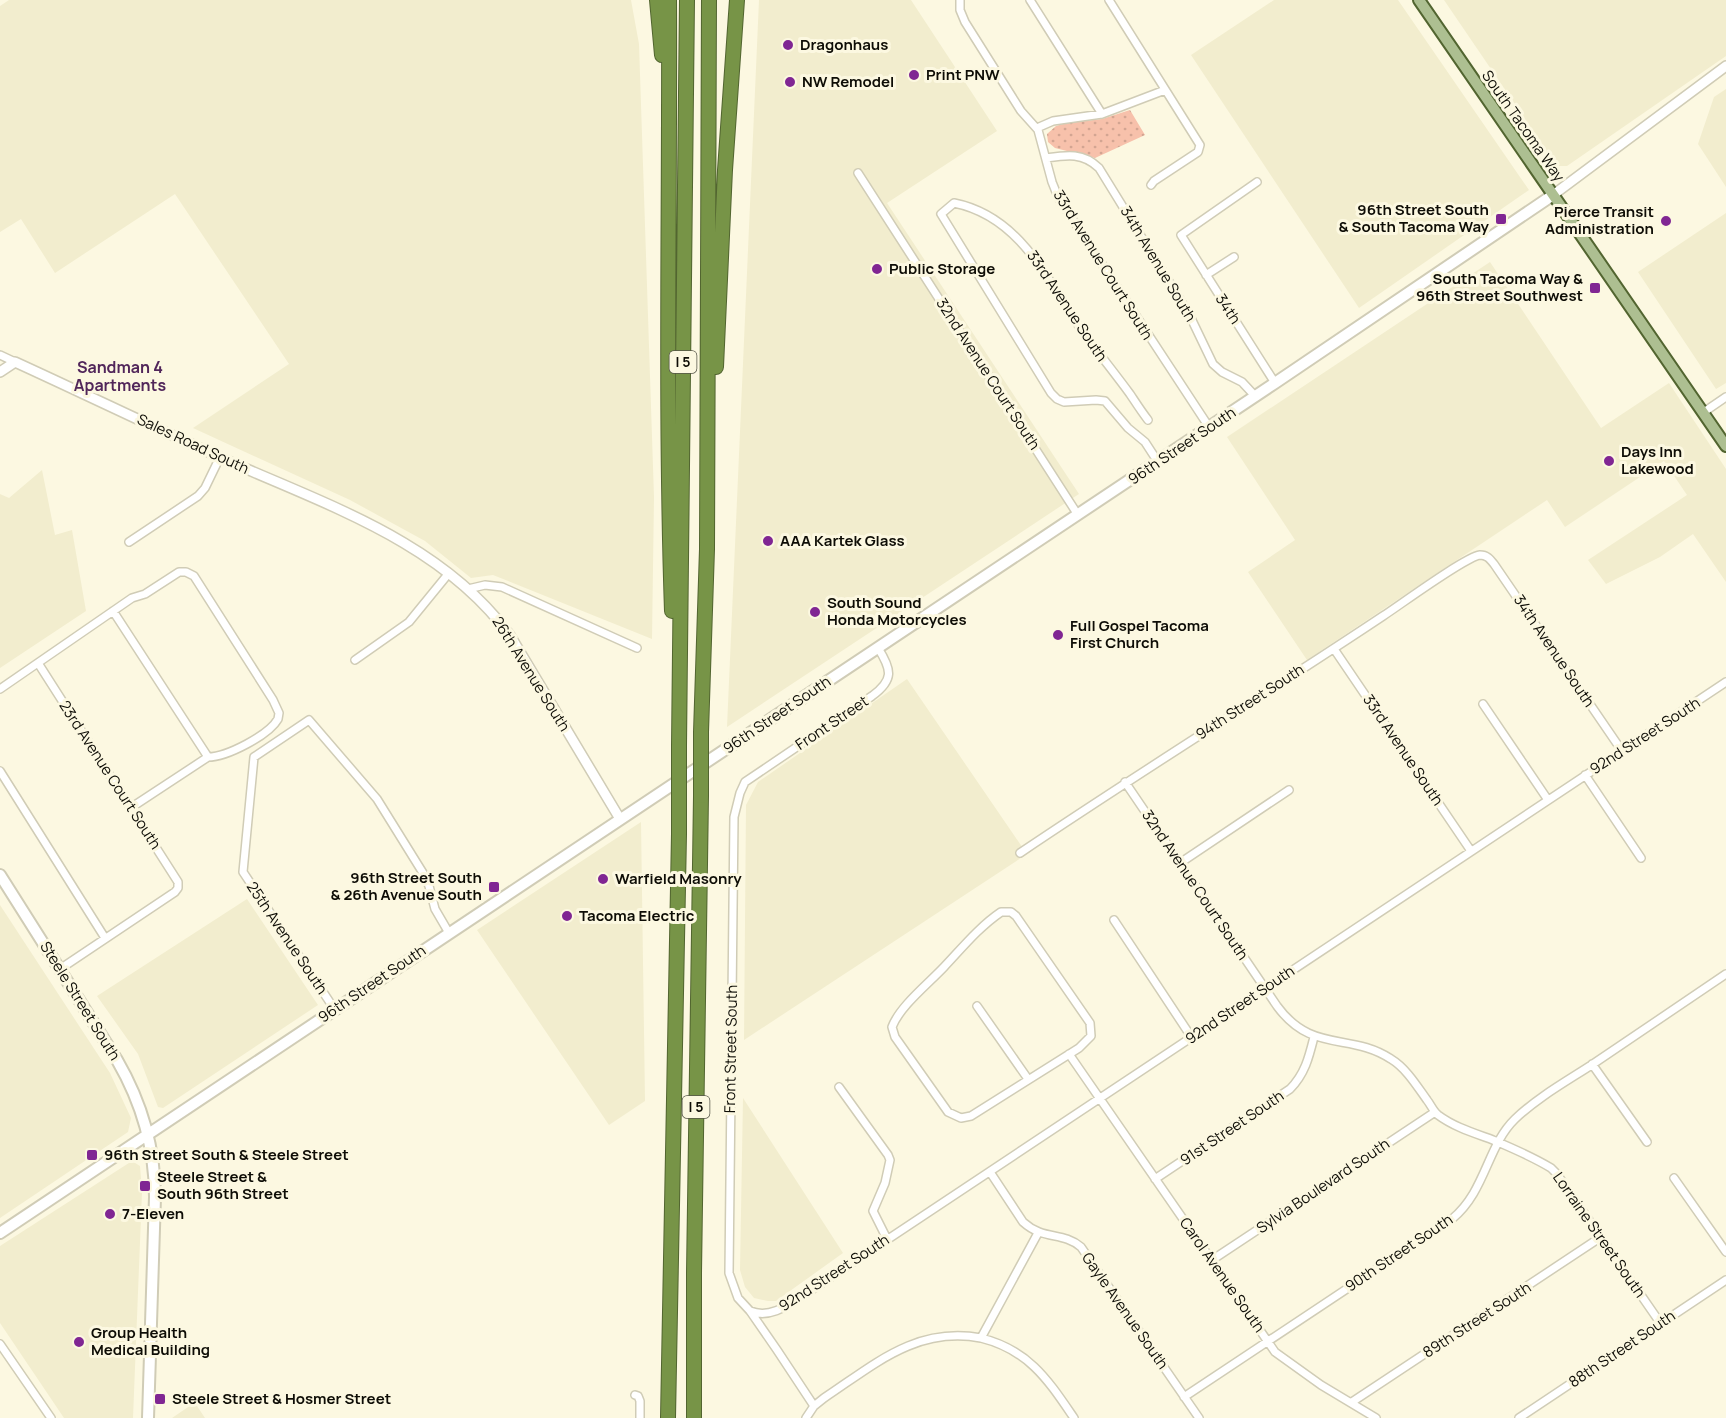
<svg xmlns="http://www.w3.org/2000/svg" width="1726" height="1418" viewBox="0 0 1726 1418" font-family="Manrope,sans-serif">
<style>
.built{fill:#f2edce}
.green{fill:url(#green-dots)}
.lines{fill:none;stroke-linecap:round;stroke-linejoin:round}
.minor-casing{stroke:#d0ccb6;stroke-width:10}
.tertiary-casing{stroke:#d0ccb6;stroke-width:12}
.secondary-casing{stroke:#d0ccb6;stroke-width:14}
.primary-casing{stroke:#526530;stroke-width:14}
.motorway-casing{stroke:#526530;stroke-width:16}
.minor{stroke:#fff;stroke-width:7}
.tertiary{stroke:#fff;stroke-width:9}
.secondary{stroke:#fff;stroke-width:10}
.primary{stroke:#adbf91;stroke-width:10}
.motorway{stroke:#779447;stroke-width:14}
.motorway-bridge-casing{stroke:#526530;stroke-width:16;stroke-linecap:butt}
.motorway-bridge{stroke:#779447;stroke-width:14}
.poi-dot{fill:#802693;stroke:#fcf8e1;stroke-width:2}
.labels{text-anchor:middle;stroke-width:6;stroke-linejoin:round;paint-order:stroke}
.shield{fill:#fcf8e1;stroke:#555448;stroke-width:1.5}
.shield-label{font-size:14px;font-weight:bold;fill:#0e0d06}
.poi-label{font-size:15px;font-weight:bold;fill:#0e0d06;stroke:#fcf8e1;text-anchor:start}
.street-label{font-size:15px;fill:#0e0d06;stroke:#fcf8e1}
.neighbourhood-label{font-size:16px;font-weight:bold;fill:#51265a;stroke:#fcf8e1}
</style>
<defs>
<pattern id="green-dots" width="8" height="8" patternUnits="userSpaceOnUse" patternTransform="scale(1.5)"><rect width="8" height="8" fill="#f7c1ab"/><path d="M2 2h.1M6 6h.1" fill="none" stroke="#d3a592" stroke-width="1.8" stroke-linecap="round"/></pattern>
</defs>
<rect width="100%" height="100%" fill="#fcf8e1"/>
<path class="built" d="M 9,0 L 631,0 L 639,44 L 654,497 L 652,639 L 493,575 L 471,578 L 425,541 L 350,500 L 193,428 L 289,364 L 175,194 L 55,273 L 21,219 L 0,232 L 0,6 Z
M 759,0 L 911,0 L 997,131 L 887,203 L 1079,494 L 727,727 Z
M 1274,0 L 1398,0 L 1529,190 L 1359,308 L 1191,55 Z
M 1444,0 L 1726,0 L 1726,56 L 1567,166 L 1557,166 Z
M 1726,89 L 1726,187 L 1698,144 L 1714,97 Z
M 1726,213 L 1726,383 L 1716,389 L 1638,272 Z
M 1490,262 L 1601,428 L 1669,383 L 1726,469 L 1726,582 L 1693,534 L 1660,557 L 1606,584 L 1588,560 L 1687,495 L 1664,461 L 1565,527 L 1547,500 L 1307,660 L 1248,572 L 1295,540 L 1227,437 Z
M 42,470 L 55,535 L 72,530 L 86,611 L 0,668 L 0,494 L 9,498 Z
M 907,679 L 1027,854 L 744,1040 L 746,805 L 758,782 Z
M 641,822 L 645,1101 L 609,1125 L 477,930 Z
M 247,899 L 318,1005 L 163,1108 L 158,1107 L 138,1054 L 97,996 Z
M 0,905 L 110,1073 L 131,1118 L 128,1132 L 0,1218 Z
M 743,1098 L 843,1253 L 776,1301 L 768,1301 L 754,1298 L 745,1287 L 740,1270 Z
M 132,1161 L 140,1166 L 142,1192 L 133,1418 L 64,1418 L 0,1323 L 0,1246 Z
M 195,1403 L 205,1418 L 172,1418 L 194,1403 Z"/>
<path class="green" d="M 1130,110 L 1145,135 L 1095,158 L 1055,148 L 1048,142 L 1047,134 L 1056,126 L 1066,123 L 1102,119 Z"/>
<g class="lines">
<defs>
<path id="minor" d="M 960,0 L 960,10 L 965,22 L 1021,111 L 1038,130 L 1052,182 L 1058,197 L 1209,427
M 1030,0 L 1102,114
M 1109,0 L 1200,145 L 1198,152 L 1154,181 L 1151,185
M 1037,128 L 1053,121 L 1102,114 L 1165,90
M 1046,158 C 1066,155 1083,152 1099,168 L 1189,314 L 1213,364 L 1222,372 L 1242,382 L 1256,397
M 858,173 L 1078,515
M 1257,182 L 1181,235 L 1275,383
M 1206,275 L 1234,257
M 0,355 L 15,362
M 1704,412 L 1726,397
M 1148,420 C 1141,411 1136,403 1130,394 C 1111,368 1090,343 1072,316 C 1042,268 1014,215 954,203 L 941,214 L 1051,393 L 1057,399 L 1064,402 L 1096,400 L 1105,401 L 1128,428 L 1145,442 L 1158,462
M 129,542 L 198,496 L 205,488 L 220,457
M 468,589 L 485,585 L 502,587 L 637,648
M 113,611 L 208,757
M 1334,649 L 1471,851
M 355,660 L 409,622 L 449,573
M 38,663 L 178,882 L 178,888 L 175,892 L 60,969
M 0,689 L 132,598 L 145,594 L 179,572 L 186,572 L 194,576 L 273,700 L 279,713 L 278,719 C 269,735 227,757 208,757 L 132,807
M 1483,704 L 1548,800
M 0,771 L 105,938
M 1585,775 L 1641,858
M 1125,782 L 1277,1006 C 1312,1054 1350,1032 1391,1059 C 1406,1068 1417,1086 1427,1100 C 1431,1105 1433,1111 1438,1115 C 1454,1127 1474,1133 1493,1140 C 1512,1148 1533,1157 1551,1168 L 1557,1174 L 1661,1324
M 1020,853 C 1140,772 1263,696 1383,616 C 1400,605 1465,557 1480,555 C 1487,555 1490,559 1494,564 L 1622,751
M 1180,863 L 1289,790
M 1001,912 L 1011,912 L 1016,916 L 1090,1023 L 1091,1036 L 1079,1048 L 971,1116 L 961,1118 L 948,1112 L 895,1037 L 892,1027 C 900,1006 928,984 944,967 C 962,948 979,927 1001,912 Z
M 1114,920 L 1192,1038
M 977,1006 L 1028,1079
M 335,1010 L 243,872 L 254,757 L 309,720 L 377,799 L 423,873 L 429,886 L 435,909 L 449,933
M 1069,1054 L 1275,1352 L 1321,1385 L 1376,1418
M 1592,1064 L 1647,1142
M 839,1087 L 888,1155 L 890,1160 L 885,1183 L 873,1211 L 887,1239
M 990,1172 L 1023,1222 C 1044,1241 1062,1231 1081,1247 L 1199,1418
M 1674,1178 L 1726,1252
M 1155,1179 L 1290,1089 C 1305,1074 1309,1057 1314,1037
M 1212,1260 L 1435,1112
M 750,1311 C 772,1320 792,1302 810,1291 L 1726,682
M 981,1338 C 1029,1350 1048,1380 1074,1418
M 0,1344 L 51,1418
M 635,1395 L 638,1396 L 640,1401 L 640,1418
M 1184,1397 L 1452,1219 C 1486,1191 1487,1146 1515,1119 C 1538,1097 1567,1081 1593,1064 C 1638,1034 1682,1004 1726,974
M 1352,1402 L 1601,1237
M 814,1406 L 777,1350 L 750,1311 L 738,1298 L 729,1273 L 734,817 L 740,793 L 745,782 L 872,696 C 894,680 892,670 878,648
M 806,1418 L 814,1406 L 824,1398 C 874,1365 916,1326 981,1338 L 1038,1233
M 1519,1418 L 1726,1280"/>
<path id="tertiary" d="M 1553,195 L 1726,66
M 0,372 L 15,362 C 85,394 155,428 226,460 C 327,505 444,543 511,637 L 620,819"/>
<path id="secondary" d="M 0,875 L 117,1060 C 142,1103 155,1148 155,1197 L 148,1418
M 0,1233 L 1275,383 L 1553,195"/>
<path id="primary" d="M 1419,0 L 1726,446"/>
<path id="motorway" d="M 657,0 L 662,55
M 669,0 C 670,204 665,407 672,611
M 716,367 L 725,170 L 737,0
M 701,732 L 707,549 L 709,0
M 679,746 L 687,0
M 668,1418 L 679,834
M 694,1418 L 694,1273 L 701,796"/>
</defs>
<use href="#minor" class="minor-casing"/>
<use href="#tertiary" class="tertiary-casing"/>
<use href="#secondary" class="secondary-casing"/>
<use href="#primary" class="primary-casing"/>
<use href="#motorway" class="motorway-casing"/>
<use href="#minor" class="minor"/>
<use href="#tertiary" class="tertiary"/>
<use href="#secondary" class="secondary"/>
<use href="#primary" class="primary"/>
<use href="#motorway" class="motorway"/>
<defs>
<path id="motorway-bridge" d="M 701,796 L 701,732
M 679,834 L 679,746"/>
</defs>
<use href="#motorway-bridge" class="motorway-bridge-casing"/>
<use href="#motorway-bridge" class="motorway-bridge"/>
</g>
<g class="poi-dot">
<circle cx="788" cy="45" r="6"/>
<circle cx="914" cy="75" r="6"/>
<circle cx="790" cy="82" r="6"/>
<rect x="1495" y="213" width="12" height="12" rx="3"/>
<circle cx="1666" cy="221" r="6"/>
<circle cx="877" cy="269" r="6"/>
<rect x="1589" y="282" width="12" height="12" rx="3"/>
<circle cx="1609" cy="461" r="6"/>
<circle cx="768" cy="541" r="6"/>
<circle cx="815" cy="612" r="6"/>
<circle cx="1058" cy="635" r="6"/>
<circle cx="603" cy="879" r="6"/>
<rect x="488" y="881" width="12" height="12" rx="3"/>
<circle cx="567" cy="916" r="6"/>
<rect x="86" y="1149" width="12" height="12" rx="3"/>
<rect x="139" y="1180" width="12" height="12" rx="3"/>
<circle cx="110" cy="1214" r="6"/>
<circle cx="79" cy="1342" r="6"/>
<rect x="154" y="1393" width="12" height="12" rx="3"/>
</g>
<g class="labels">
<g class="shield">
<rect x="669.5" y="351" width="27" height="22" rx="4.5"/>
<rect x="682.5" y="1096" width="27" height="22" rx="4.5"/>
</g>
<g class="shield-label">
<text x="683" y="367">I 5</text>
<text x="696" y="1112">I 5</text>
</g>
<g class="poi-label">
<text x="800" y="50">Dragonhaus</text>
<text x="926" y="80">Print PNW</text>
<text x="802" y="87">NW Remodel</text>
<text x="1489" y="215" text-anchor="end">96th Street South<tspan x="1489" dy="17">&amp; South Tacoma Way</tspan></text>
<text x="1654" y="217" text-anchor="end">Pierce Transit<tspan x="1654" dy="17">Administration</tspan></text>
<text x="889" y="274">Public Storage</text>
<text x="1583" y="284" text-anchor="end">South Tacoma Way &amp;<tspan x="1583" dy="17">96th Street Southwest</tspan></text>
<text x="1621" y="457">Days Inn<tspan x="1621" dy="17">Lakewood</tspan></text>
<text x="780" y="546">AAA Kartek Glass</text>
<text x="827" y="608">South Sound<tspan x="827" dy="17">Honda Motorcycles</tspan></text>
<text x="1070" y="631">Full Gospel Tacoma<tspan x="1070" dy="17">First Church</tspan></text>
<text x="482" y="883" text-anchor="end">96th Street South<tspan x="482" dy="17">&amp; 26th Avenue South</tspan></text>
<text x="615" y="884">Warfield Masonry</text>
<text x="579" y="921">Tacoma Electric</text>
<text x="104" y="1160">96th Street South &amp; Steele Street</text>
<text x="157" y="1182">Steele Street &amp;<tspan x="157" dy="17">South 96th Street</tspan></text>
<text x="122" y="1219">7-Eleven</text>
<text x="91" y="1338">Group Health<tspan x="91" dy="17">Medical Building</tspan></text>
<text x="172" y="1404">Steele Street &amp; Hosmer Street</text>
</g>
<g class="street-label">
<text transform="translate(1523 126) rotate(55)" y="5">South Tacoma Way</text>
<text transform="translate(1158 264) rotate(59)" y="5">34th Avenue South</text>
<text transform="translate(1103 265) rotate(58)" y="5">33rd Avenue Court South</text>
<text transform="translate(1067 306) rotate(56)" y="5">33rd Avenue South</text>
<text transform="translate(1228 309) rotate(57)" y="5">34th</text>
<text transform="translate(988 374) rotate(57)" y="5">32nd Avenue Court South</text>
<text transform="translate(193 444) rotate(25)" y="5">Sales Road South</text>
<text transform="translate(1182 446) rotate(-34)" y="5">96th Street South</text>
<text transform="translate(1554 651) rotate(56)" y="5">34th Avenue South</text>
<text transform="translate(531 674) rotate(58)" y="5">26th Avenue South</text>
<text transform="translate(1250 702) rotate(-33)" y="5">94th Street South</text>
<text transform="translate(777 715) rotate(-34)" y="5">96th Street South</text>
<text transform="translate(832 723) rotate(-34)" y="5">Front Street</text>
<text transform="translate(1645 736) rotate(-33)" y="5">92nd Street South</text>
<text transform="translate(1403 750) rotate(56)" y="5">33rd Avenue South</text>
<text transform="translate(110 775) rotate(57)" y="5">23rd Avenue Court South</text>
<text transform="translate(1195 885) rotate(56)" y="5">32nd Avenue Court South</text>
<text transform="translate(287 938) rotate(56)" y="5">25th Avenue South</text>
<text transform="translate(372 984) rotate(-34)" y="5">96th Street South</text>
<text transform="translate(80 1001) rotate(58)" y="5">Steele Street South</text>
<text transform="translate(1240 1005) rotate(-34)" y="5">92nd Street South</text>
<text transform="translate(731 1049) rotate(-89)" y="5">Front Street South</text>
<text transform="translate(1232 1128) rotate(-34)" y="5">91st Street South</text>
<text transform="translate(1323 1186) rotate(-34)" y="5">Sylvia Boulevard South</text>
<text transform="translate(1599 1235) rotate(55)" y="5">Lorraine Street South</text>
<text transform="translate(1399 1253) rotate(-34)" y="5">90th Street South</text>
<text transform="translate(834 1273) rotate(-33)" y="5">92nd Street South</text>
<text transform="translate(1222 1275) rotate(55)" y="5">Carol Avenue South</text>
<text transform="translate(1125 1311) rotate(55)" y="5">Gayle Avenue South</text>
<text transform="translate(1477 1320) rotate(-33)" y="5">89th Street South</text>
<text transform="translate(1622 1349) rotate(-34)" y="5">88th Street South</text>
</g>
<g class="neighbourhood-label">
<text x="120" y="373">Sandman 4<tspan x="120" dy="18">Apartments</tspan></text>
</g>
</g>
</svg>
